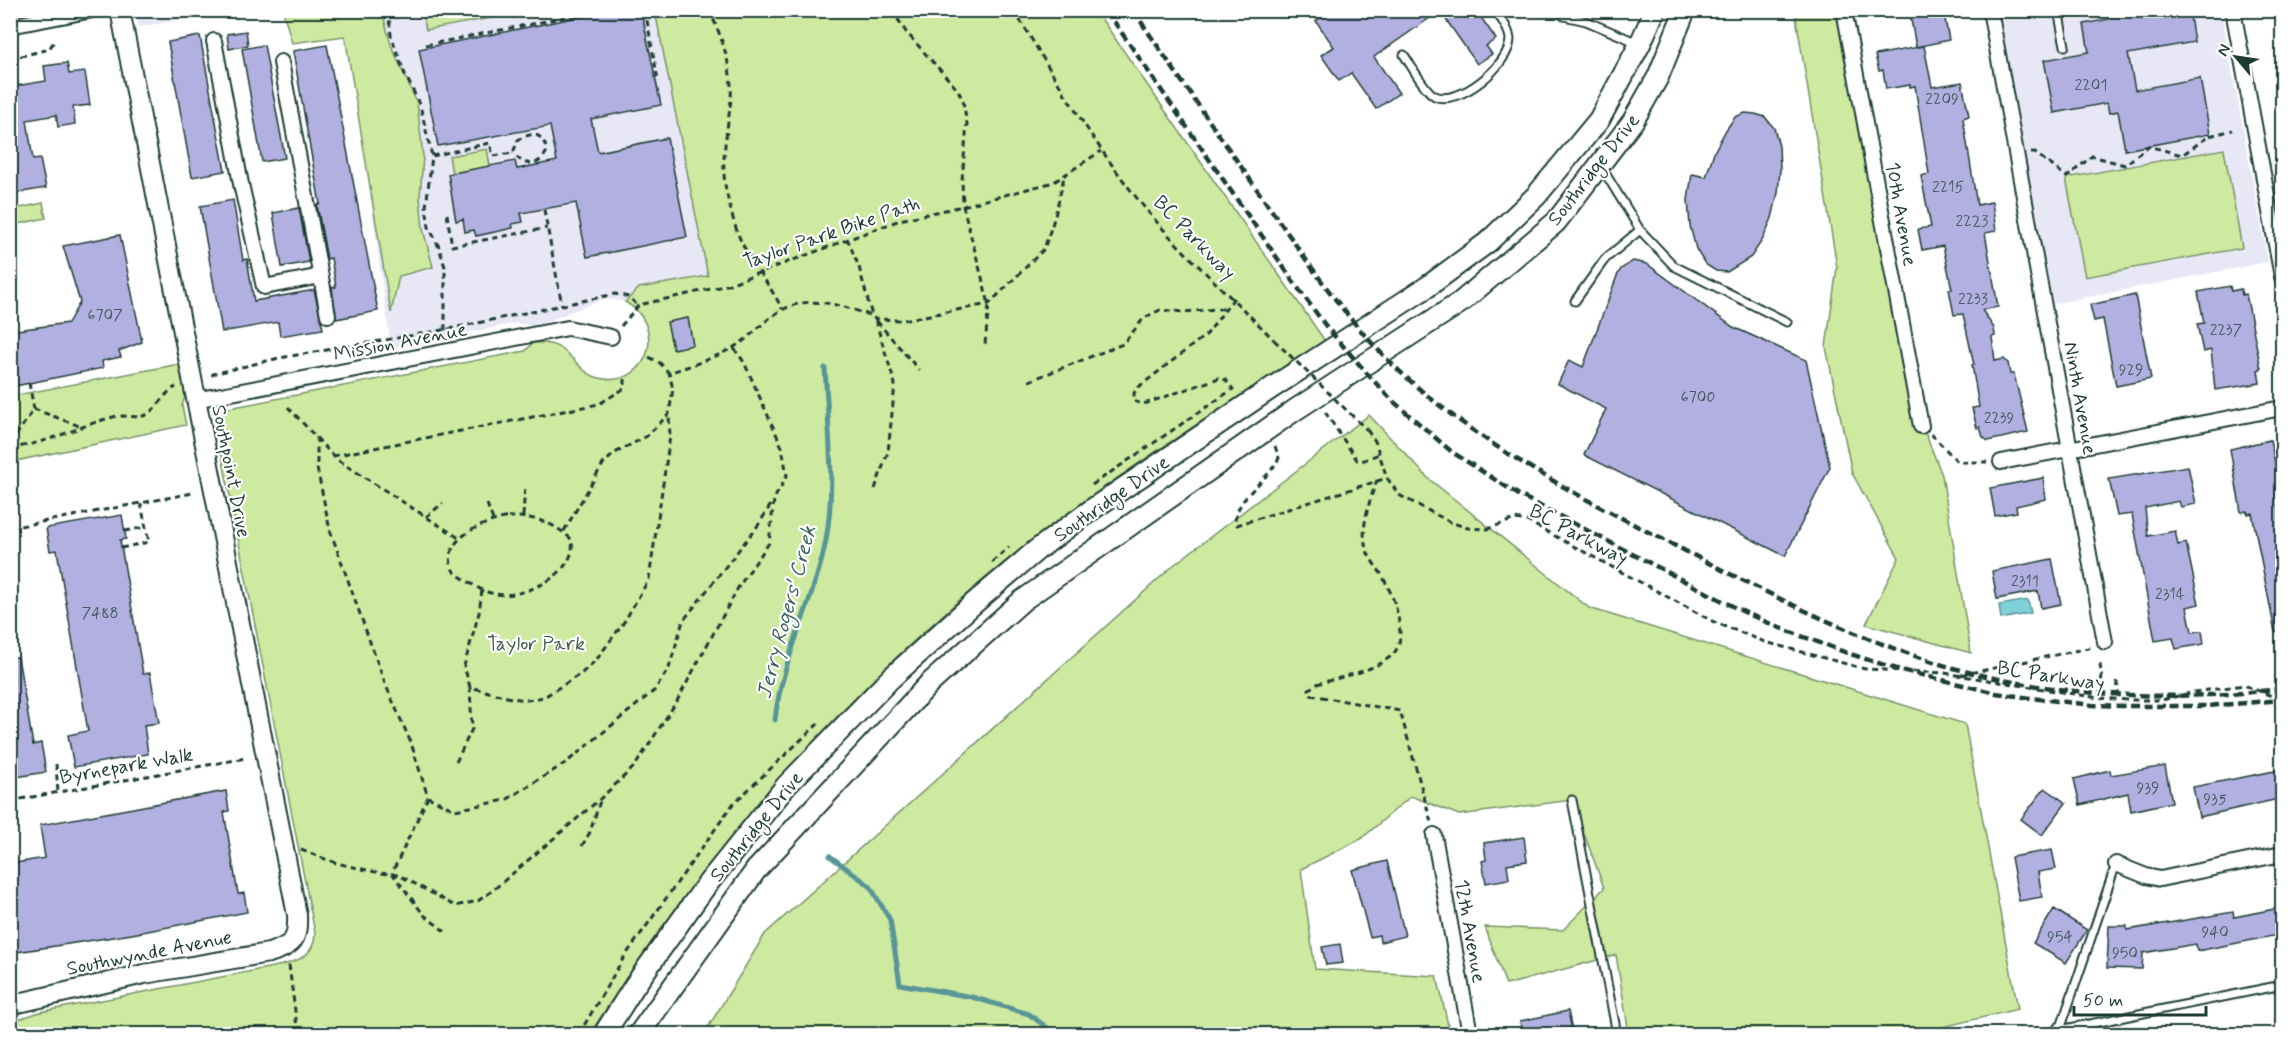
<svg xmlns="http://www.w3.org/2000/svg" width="2293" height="1045" viewBox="0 0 2293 1045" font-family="Mynerve,sans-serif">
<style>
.built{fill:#e8e7f6}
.green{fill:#cee9a0;stroke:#76936a;stroke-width:1.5}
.water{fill:#80d0d9;stroke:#599597;stroke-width:1.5}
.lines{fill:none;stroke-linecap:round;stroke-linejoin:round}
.stream{stroke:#599597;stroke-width:5}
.building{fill:#b2b0e1;stroke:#1f3d34;stroke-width:1.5}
.service-casing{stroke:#1f3d34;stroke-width:11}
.minor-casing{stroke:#1f3d34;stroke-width:18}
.tertiary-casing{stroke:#1f3d34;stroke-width:22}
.secondary-casing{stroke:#1f3d34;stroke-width:24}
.path{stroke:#1f3d34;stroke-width:3;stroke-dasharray:6 4.5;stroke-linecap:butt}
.service{stroke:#fff;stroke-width:7}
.minor{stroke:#fff;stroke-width:14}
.tertiary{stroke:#fff;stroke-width:18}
.secondary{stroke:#fff;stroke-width:20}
.rail{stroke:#1f3d34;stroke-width:4.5;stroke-dasharray:9 4.5;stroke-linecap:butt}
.path-bridge{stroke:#1f3d34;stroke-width:3;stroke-dasharray:6 4.5;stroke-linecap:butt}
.labels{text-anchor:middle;stroke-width:4.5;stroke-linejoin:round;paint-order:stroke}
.number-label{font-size:16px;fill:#445a5f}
.street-label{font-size:20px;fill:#1f3d34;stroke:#fff}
.park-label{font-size:20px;fill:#425f4a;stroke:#fff}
.water-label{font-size:21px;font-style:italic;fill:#37625d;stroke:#fff}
</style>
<rect width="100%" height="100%" fill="#fff"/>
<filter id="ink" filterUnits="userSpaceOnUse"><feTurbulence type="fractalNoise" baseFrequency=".0167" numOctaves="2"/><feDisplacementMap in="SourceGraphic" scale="12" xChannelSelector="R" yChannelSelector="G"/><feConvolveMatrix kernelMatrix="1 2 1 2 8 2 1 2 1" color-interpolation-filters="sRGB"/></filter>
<g filter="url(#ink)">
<path class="built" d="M 136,10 L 230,10 L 230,11 L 139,27 Z
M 341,11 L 655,11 L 708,276 L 639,288 L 625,302 L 607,299 L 598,301 L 543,323 L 531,326 L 517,323 L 391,348 L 367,173 Z
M 1999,11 L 2221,11 L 2268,262 L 2052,304 Z"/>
<path class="green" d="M 283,11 L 382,11 L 391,45 L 417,103 L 423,156 L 420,197 L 423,229 L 433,267 L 399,276 L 391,313 L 345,36 L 292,43 Z
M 422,11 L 422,10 L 529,11 L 426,30 Z
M 655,11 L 1096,11 L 1325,341 C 1221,409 1114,475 1016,553 C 847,688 705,852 590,1034 L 11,1034 L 10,1022 L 40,1012 L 278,966 C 296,962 315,956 315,933 L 217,430 C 216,420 221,413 229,408 L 525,351 L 533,343 C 574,339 572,375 604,379 C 651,385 666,324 625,302 L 639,288 L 708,276 Z
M 1795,11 L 1842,11 L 1908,390 L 1942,475 L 1971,653 L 1866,624 L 1899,558 L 1852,473 L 1826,347 L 1837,267 Z
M 487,149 L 490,166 L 452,173 L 449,156 Z
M 2224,149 L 2242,248 L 2085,277 L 2066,178 Z
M 43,203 L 46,218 L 18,224 L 15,209 Z
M 180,364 L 185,396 L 182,406 L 186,425 L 11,462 L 11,396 Z
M 1369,415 L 1428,478 L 1589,608 L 1965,724 L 2018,1009 L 1913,1034 L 1629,1034 L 1616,955 L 1506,985 L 1485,927 L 1563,930 L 1604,888 L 1572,800 L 1459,815 L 1411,796 L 1361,839 L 1301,869 L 1315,969 L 1437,976 L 1450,1034 L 704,1034 L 765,934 L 1175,564 Z"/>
<path class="water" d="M 2028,600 L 2031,613 L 2001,619 L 1999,605 Z"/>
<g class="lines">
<path class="stream" d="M 775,720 C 781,662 811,608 824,550 C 837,491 828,428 825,368
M 830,856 L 870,886 L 890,920 L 900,984 L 972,997 L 1029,1014 L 1055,1034"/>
</g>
<path class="building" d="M 614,10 L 641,10 L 661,105 L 591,119 L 598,152 L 667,138 L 687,237 L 587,257 L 576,203 L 521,213 L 523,222 L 512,224 L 513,228 L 476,236 L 474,230 L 465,232 L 463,219 L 456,221 L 448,174 L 515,161 L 517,169 L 557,161 L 550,126 L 438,146 L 419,49 Z
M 1331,10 L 1476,10 L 1496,39 L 1486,46 L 1492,54 L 1477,64 L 1440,11 L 1374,57 L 1399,93 L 1376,109 L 1351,73 L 1339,81 L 1321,55 L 1334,47 L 1316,21 Z
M 1929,10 L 1939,10 L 1944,14 L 1949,40 L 1916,47 L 1910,14 Z
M 2108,10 L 2189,10 L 2194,42 L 2128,54 L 2135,90 L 2200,78 L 2210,134 L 2125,150 L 2118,111 L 2109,113 L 2107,103 L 2054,113 L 2044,60 L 2089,52 L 2084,24 L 2109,19 Z
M 246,31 L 248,45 L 229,49 L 227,34 Z
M 200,36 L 225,171 L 192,177 L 168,42 Z
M 264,45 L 285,158 L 262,162 L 242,49 Z
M 327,45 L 378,311 L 336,319 L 332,287 L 336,287 L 331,258 L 327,259 L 317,205 L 320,204 L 293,51 Z
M 1924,46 L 1932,87 L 1962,82 L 1969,116 L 1963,118 L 1977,205 L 1992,202 L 1996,231 L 1985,233 L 1998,307 L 1982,310 L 1994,328 L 1995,336 L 1992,337 L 1995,361 L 2004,359 L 2008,363 L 2010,374 L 2014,374 L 2028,432 L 1988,441 L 1983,437 L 1980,427 L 1977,428 L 1972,408 L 1979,407 L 1972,365 L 1974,365 L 1963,314 L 1954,315 L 1949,289 L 1952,289 L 1943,246 L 1922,250 L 1918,229 L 1931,227 L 1921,176 L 1929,174 L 1915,86 L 1910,87 L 1910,85 L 1886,89 L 1883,70 L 1879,71 L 1875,55 Z
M 67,63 L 69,74 L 85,72 L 90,105 L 73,107 L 75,124 L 58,127 L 56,115 L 27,120 L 33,160 L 40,159 L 46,188 L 10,194 L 10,87 L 46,81 L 44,66 Z
M 1745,113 L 1755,114 L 1765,117 L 1774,128 L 1779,146 L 1780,170 L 1778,193 L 1772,218 L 1763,239 L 1751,257 L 1727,272 L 1716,271 L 1705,264 L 1696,249 L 1690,226 L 1688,200 L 1692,174 L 1706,177 L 1714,152 L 1726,130 L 1735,117 Z
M 233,200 L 243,260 L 247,259 L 254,301 L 314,290 L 323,329 L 280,336 L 278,322 L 222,332 L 200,206 Z
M 299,208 L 309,262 L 282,267 L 273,213 Z
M 120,235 L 142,342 L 119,351 L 121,357 L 102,361 L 103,368 L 10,387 L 10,331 L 68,323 L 80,302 L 63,246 Z
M 1633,261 L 1647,264 L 1733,327 L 1806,360 L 1830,467 L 1785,556 L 1584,455 L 1606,409 L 1558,384 L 1569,360 L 1583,367 L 1617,276 L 1621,269 Z
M 2230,286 L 2231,291 L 2241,289 L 2242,295 L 2246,294 L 2261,369 L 2258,370 L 2260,383 L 2215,390 L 2211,350 L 2203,352 L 2197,324 L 2204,323 L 2198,292 Z
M 2135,295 L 2151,379 L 2116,386 L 2103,319 L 2094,321 L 2090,305 Z
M 688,318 L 693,345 L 673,349 L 667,322 Z
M 2270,440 L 2283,495 L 2283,631 L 2275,632 L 2252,513 L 2248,514 L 2247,511 L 2241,512 L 2230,449 Z
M 2188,466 L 2196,504 L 2181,507 L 2179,501 L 2145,508 L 2148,536 L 2175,531 L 2178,545 L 2186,543 L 2199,604 L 2187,607 L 2192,632 L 2202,631 L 2204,644 L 2176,649 L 2173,638 L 2155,641 L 2132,514 L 2117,516 L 2109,479 Z
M 2043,478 L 2046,499 L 2016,506 L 2017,512 L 1995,516 L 1990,488 Z
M 122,515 L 126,539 L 120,540 L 143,674 L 150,673 L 159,723 L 144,725 L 148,754 L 74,767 L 68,735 L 88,731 L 57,550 L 50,551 L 46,528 Z
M 2052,559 L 2061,604 L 2041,608 L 2038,591 L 1997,599 L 1992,571 Z
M 10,657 L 18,657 L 33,745 L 41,743 L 46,772 L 10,778 Z
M 2165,766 L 2172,802 L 2131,811 L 2128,793 L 2080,805 L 2074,779 L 2110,770 L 2111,775 Z
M 2280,770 L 2283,798 L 2199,817 L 2193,787 Z
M 2045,788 L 2066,803 L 2042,835 L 2021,819 Z
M 226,791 L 229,811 L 224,812 L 238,894 L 244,893 L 247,912 L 132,934 L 10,953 L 10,864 L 45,858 L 40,825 Z
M 1524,837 L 1527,861 L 1507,864 L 1509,879 L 1486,883 L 1482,861 L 1486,860 L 1484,843 Z
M 2052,850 L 2056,869 L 2038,872 L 2042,897 L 2019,901 L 2011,857 Z
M 1387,861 L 1405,936 L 1380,942 L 1379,935 L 1370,937 L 1352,870 Z
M 2280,908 L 2283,934 L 2197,951 L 2196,944 L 2143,953 L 2142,969 L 2107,968 L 2109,926 L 2127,926 L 2127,930 L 2233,912 L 2234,917 Z
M 2054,909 L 2087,930 L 2066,963 L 2033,943 Z
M 1340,944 L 1343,963 L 1326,965 L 1322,947 Z
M 1568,1011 L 1573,1035 L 1522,1035 L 1520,1021 Z"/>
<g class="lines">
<defs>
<path id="service" d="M 1558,10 L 1564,16 L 1586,21 L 1638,43
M 2058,10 L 2065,46
M 1404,55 C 1411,65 1425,91 1435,96 C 1458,107 1510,65 1510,39 C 1509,28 1501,19 1495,10
M 1602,168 L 1640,230 L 1674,266 L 1787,322
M 1575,301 L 1605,259 L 1640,230
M 1572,800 L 1617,1034
M 2060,1030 L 2282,985
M 2060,1030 L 2116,864"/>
<path id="minor" d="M 1844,10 L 1921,426
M 1990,10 L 2105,642
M 2233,10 L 2282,277
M 10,26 L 93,10
M 214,41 L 241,184 L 264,287 L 321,276
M 281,62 L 328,315
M 195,400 L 568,328 L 611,337
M 2001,462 L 2282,408
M 1434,835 L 1470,1034
M 2116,864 L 2146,876 L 2160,879 L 2282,854
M 2060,1030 L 2060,1034"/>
<path id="tertiary" d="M 10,1005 L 144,974 L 269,953 C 293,945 298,941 297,915 L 120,10"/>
<path id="secondary" d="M 604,1034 L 635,985 L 705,887 L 786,786 L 891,678 L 973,604 L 1038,549 L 1094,508 L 1270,389 L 1427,287 L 1488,242 L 1536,196 L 1599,120 L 1640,44 L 1655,10
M 639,1034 L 756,870 L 929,684 L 1023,600 L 1295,410 L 1461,302 L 1556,222 L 1633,121 L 1658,77 L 1685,10"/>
</defs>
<use href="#service" class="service-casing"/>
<use href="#minor" class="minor-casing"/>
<use href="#tertiary" class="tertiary-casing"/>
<use href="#secondary" class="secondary-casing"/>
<path class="path" d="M 388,10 L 391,35 L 404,72 L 420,105 L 432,156 L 426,207 L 429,227 L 439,247 L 445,267 L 445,338
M 645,10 L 658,80
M 709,10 C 722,36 733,70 731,99 C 728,128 720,160 726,190 C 729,204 733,220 738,234 C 747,258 770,284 782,309
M 892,10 L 906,32 L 958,90 L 963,101 L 967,124 L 962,180 L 963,206 L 989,304 L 985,344
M 1014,10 C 1054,76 1092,142 1140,202 C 1180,252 1229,294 1274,340
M 647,14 L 665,10
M 426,45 L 601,10
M 10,59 L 49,49 L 55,40
M 2031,153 L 2035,153 L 2067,177 L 2092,156 L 2125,165 L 2148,146 L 2182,155 L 2209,136 L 2233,130
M 432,156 L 490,143 L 493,156 L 513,153 L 518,140 C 534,130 543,134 547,151 C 539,168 524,167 513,153
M 544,210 L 562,305
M 447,214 L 452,246 L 547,228
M 847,238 L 859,267 L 872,316
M 621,326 L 638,306 L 643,304 L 724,286 L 900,220 L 963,206 L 1054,182 L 1101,151
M 649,357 L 660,363 L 669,373 C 694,364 720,357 742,342 C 755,332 767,318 782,310 C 811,294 843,306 872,316 L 875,319 L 903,320 L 989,304 L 1044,249 L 1055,216 L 1064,177
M 212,376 L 213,374 L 279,358 L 444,330 L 615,294 L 629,297 L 638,306
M 1029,381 L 1123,344 L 1144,318 L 1160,310 L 1184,312 L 1228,308
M 29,383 L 34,409
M 288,407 L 336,459 L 459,538
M 1325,412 L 1357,460 L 1362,461 L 1379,454
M 1367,430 L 1375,441 L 1387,478 L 1399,495 L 1450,522 L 1468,528 L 1487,529 L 1515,519 L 1527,521 L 1714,622 L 1765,642 L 1865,669 L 1944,673 L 2099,698 L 2128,700 L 2162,700 L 2194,692 L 2244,685 L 2282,700
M 1931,434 L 1958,462 L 1987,462
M 317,437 L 317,468 L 330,530 L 384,681 L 411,743 L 428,797 L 455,810 L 506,800 L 567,762 L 655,690 L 669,668 L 683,621 L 759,524 L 773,501
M 10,444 L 34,409 L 82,427
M 1275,446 L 1279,458 C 1268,481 1237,496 1235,521 L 1237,525 L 1387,478
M 10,448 C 48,444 78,426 113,417 C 123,414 136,419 146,415 C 159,409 164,392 176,387
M 333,456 L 599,404 L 625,388 L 625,379
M 1377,480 C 1370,499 1360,528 1366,548 C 1368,556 1375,565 1380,572 C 1391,591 1399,610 1400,633 C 1400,642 1398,651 1390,657 C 1371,672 1340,677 1317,684 L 1309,689 L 1311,695 L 1400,711 L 1431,822
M 1092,485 L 1233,389 L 1226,380 L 1219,378 L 1147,403 L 1142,404 L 1134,401 L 1134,393 L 1140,386 L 1207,334 L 1234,298
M 875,489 L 888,452 L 895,384 L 875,319 L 919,370
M 487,504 L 493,520
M 523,516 L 525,485
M 426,517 L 443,503
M 508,517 C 533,516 554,522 572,540 C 574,555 567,565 556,575 C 540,588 512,599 491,593 C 482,591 475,586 467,581 C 462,577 452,573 451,565 C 445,535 486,522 508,517 Z
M 10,528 L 193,493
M 125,531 L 146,527
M 564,531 L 603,464 L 615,453 L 647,436 L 669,414 L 673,389 L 669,373
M 121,548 L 149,542 L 141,504
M 992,562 L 1009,547
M 482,590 L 479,613 L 464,666 L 470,687 L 511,698 L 527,700 L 544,697 L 582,673 L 597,659 L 624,622 L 649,579 L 670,436 L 669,414
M 2100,664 L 2102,682
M 1961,675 L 2093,647
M 2117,681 L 2120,700
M 456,762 L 472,729 L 470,687
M 56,764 L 58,793
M 428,797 L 392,873 L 424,915 L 447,933
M 10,801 L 246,758
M 582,846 L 590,832 L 600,801
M 301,850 L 336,863 L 380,873 L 399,875 L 455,906 L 478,901 L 492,891 L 600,799 L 635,766 L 677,701 L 739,586 L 769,543 L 774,499 L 787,476 L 782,447 L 744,362 L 733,347
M 289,965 L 298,1034
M 579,1034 L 623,959 L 733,804 L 820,722"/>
<use href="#service" class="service"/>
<use href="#minor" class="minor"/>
<use href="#tertiary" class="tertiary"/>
<use href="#secondary" class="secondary"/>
<path class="rail" d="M 1106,10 L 1298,288 L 1325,325 L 1371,378 L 1394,402 L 1452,452 L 1519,495 L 1744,612 L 1780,628 L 1847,653 L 1897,669 L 1996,693 L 2031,698 L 2092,705 L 2124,706 L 2208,706 L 2282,700
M 1133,10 C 1180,79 1227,147 1275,215 C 1311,267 1347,320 1393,365 C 1471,440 1565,489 1660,538 C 1744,581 1828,626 1918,657 C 2009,688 2109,699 2205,695 C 2231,695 2257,691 2282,689"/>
<path class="path-bridge" d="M 1274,340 L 1367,430"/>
</g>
</g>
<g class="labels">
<g class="number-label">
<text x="2091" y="90">2201</text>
<text x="1942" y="104">2209</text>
<text x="1948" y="192">2215</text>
<text x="1972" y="226">2223</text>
<text x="1973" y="304">2233</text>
<text x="105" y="320">6707</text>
<text x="2226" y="335">2237</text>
<text x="2131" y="375">929</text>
<text x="1698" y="402">6700</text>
<text x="1999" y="423">2239</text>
<text x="2025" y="586">2311</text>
<text x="2170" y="599">2314</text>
<text x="100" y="618">7488</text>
<text x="2148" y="793">939</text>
<text x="2215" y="804">935</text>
<text x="2215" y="937">940</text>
<text x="2060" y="942">954</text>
<text x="2125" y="958">950</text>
</g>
<g class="street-label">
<text transform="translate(1593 169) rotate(-52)" y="7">Southridge Drive</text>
<text transform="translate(1902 214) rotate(80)" y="7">10th Avenue</text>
<text transform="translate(831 232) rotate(-19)" y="7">Taylor Park Bike Path</text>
<text transform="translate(1195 237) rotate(46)" y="7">BC Parkway</text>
<text transform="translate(400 341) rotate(-11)" y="7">Mission Avenue</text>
<text transform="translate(2081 398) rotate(80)" y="7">Ninth Avenue</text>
<text transform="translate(232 471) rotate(79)" y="7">Southpoint Drive</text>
<text transform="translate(1111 498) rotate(-35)" y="7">Southridge Drive</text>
<text transform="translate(1579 534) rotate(28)" y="7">BC Parkway</text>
<text transform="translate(2051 675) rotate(9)" y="7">BC Parkway</text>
<text transform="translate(126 765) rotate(-10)" y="7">Byrnepark Walk</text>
<text transform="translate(756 826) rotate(-51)" y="7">Southridge Drive</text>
<text transform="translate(1471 931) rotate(80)" y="7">12th Avenue</text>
<text transform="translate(149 952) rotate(-11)" y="7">Southwynde Avenue</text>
</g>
<g class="park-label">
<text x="536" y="650">Taylor Park</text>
</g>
<g class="water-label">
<text transform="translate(786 612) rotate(-75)" y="7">Jerry Rogers' Creek</text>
</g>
</g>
<rect width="2293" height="1045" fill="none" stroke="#fff" stroke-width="36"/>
<rect x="18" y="18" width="2257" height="1009" fill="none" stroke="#1f3d34" stroke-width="2" filter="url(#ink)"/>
<g transform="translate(2236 57) rotate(299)" stroke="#ffffff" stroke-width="4.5" paint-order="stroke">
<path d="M0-4.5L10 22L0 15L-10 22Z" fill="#1f3d34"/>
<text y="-9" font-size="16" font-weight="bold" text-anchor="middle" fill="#1f3d34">N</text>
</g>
<path d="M2074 1006v9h132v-9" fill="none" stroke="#1f3d34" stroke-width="3"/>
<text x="2083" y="1006" font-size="18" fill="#1f3d34" stroke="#ffffff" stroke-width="4.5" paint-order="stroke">50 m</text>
</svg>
